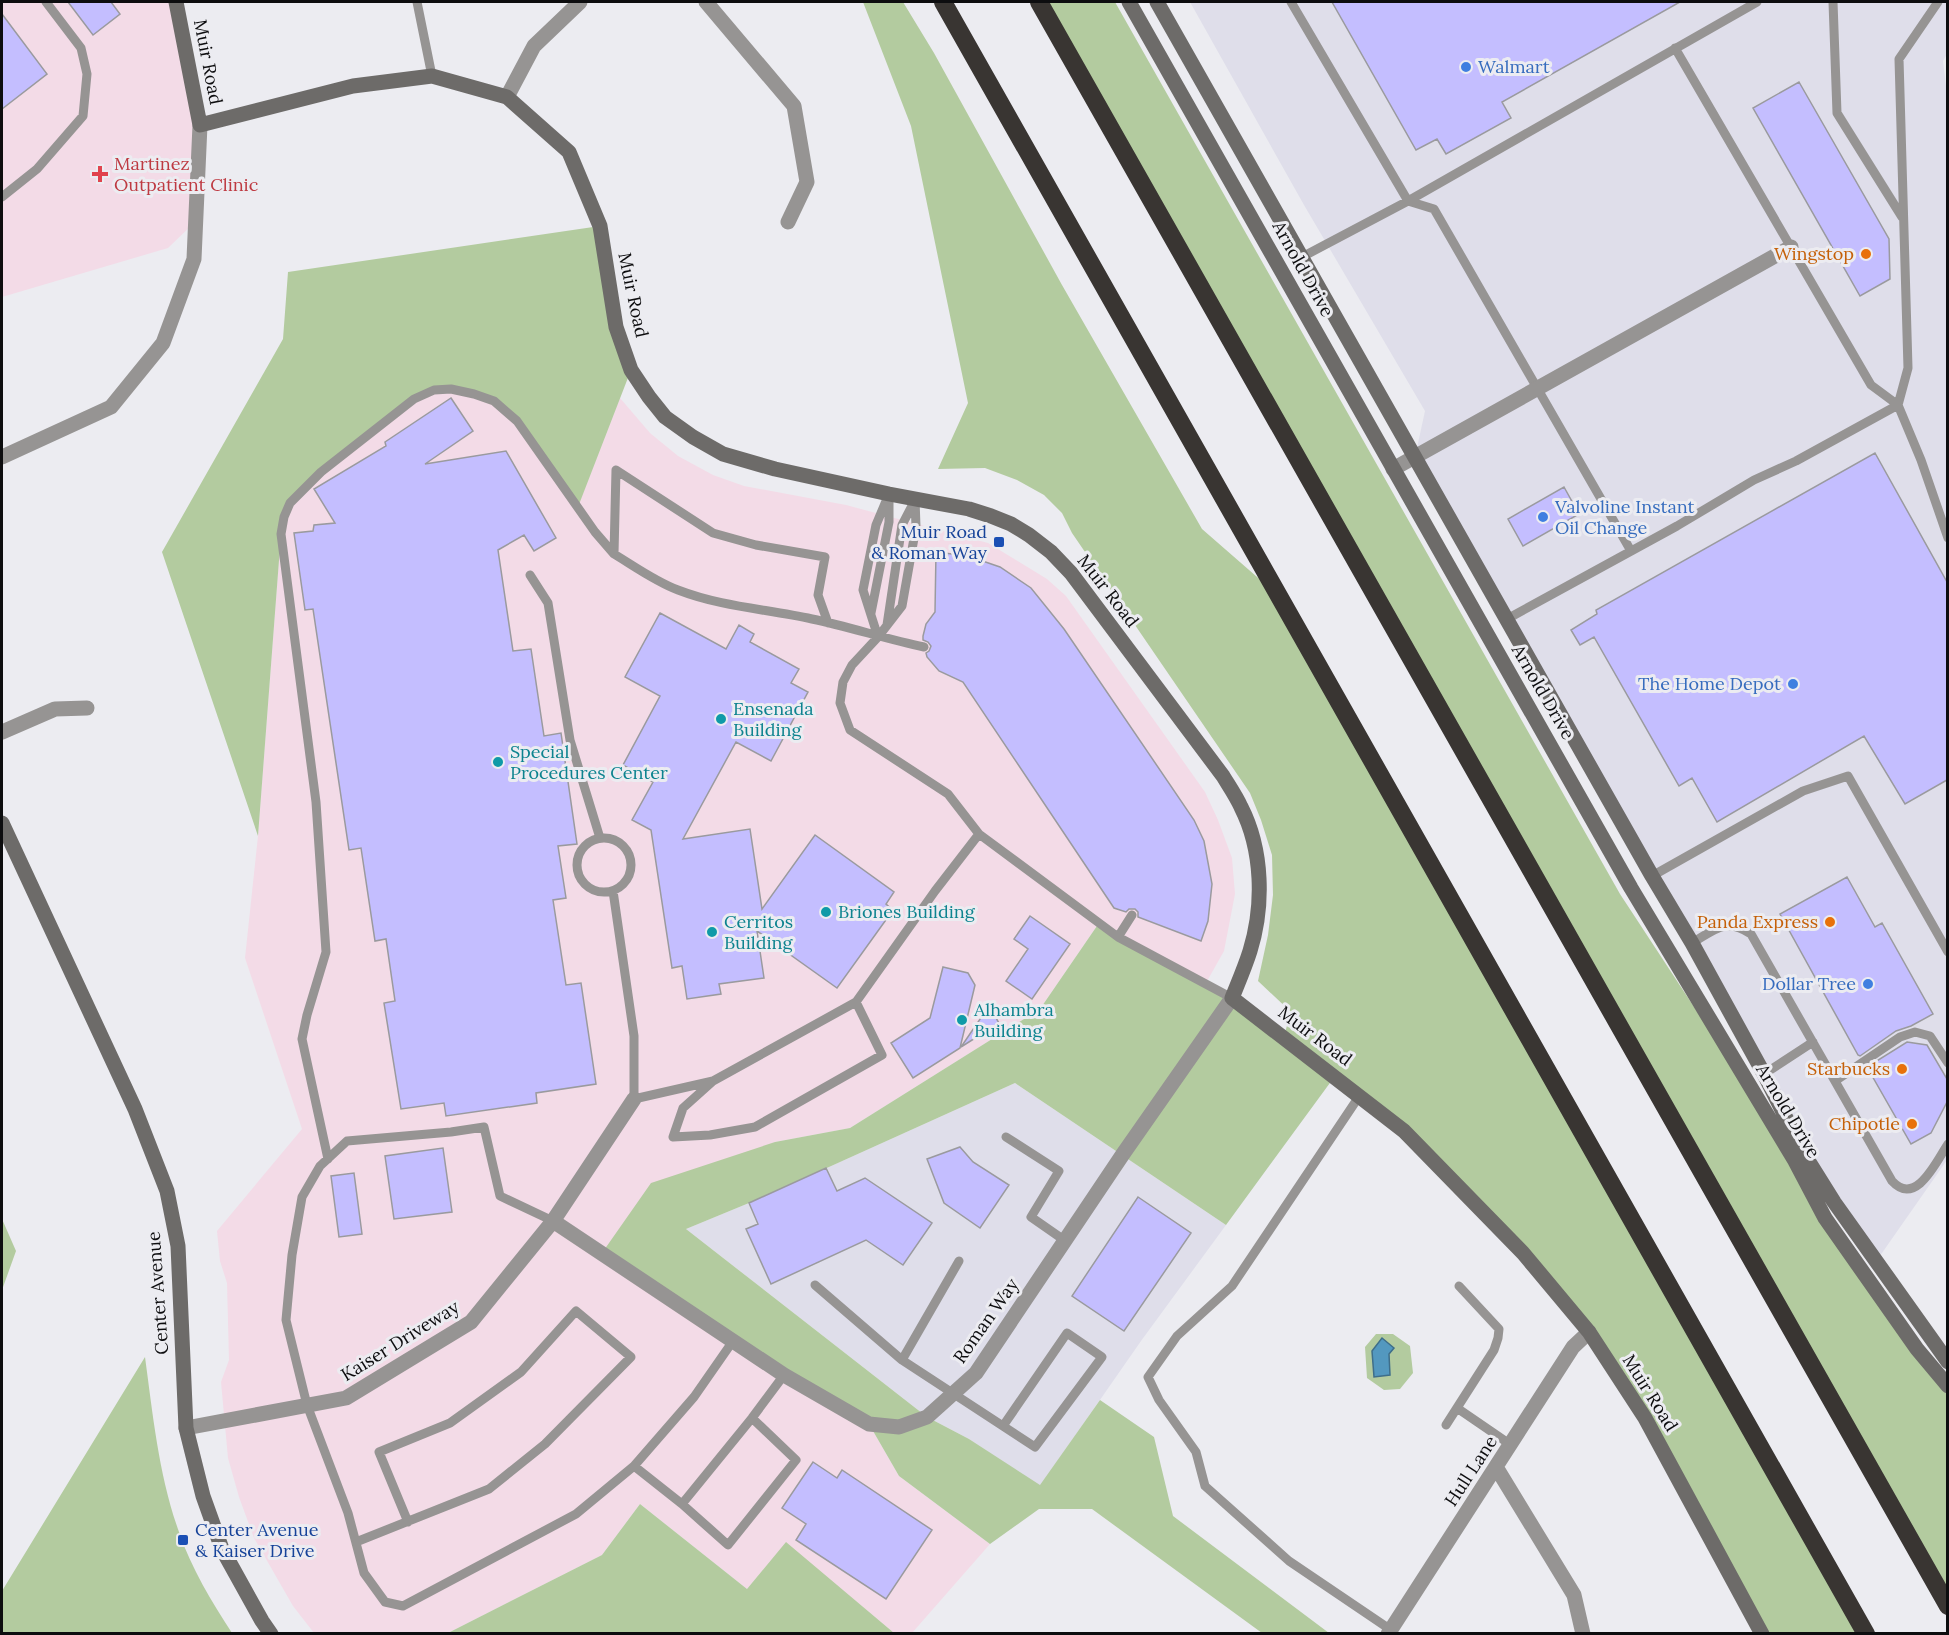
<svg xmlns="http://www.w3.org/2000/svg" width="1949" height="1635" viewBox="0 0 1949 1635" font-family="Lora,serif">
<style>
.built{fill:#dfdeea}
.medical{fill:#f3dbe7}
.green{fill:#b3cb9f}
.water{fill:#5398bf;stroke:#3e6e8a;stroke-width:1.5}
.building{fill:#c4beff;stroke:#9a9a9e;stroke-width:1.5}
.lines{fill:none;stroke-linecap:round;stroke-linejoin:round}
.lane{stroke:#969493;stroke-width:9}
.street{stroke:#969493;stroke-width:15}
.secondary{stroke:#6d6b69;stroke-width:15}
.highway{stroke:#393532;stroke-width:18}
.shop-dot{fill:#3f7fe0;stroke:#ececf1;stroke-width:2}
.health-dot{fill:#e0444e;stroke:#ececf1;stroke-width:2}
.food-dot{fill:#e8710a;stroke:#ececf1;stroke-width:2}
.transit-dot{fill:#1a4fb4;stroke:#ececf1;stroke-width:2}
.culture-dot{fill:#0f9aa8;stroke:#ececf1;stroke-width:2}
.labels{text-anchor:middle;stroke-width:6;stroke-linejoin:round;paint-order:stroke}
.street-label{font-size:18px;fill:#0d0d0f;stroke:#ececf1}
.shop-label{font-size:18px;fill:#366cbe;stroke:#ececf1;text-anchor:start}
.health-label{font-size:18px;fill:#be3a42;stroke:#ececf1;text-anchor:start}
.food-label{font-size:18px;fill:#c56008;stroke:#ececf1;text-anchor:end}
.transit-label{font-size:18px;fill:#164399;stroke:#ececf1;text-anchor:end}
.culture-label{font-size:18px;fill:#0d838f;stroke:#ececf1;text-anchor:start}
</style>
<rect width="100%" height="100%" fill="#ececf1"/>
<path class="built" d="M 1190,2 L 1947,2 L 1947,54 L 1943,61 L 1948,102 L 1947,1160 L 1875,1263 L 1834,1202 L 1415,457 L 1425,411 L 1304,205 Z
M 1015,1083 L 1226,1225 L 1141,1341 L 1040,1486 L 969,1439 L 927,1417 L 686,1229 L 749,1203 Z"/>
<path class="medical" d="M 2,2 L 176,2 L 200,125 L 195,222 L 168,248 L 2,297 Z
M 451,389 L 507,410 L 578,506 L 620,398 L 650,433 L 678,456 L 713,475 L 744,486 L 846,505 L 988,543 L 1047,579 L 1066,596 L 1205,792 L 1218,820 L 1232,858 L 1235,894 L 1224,951 L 1206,983 L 1099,923 L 1040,1009 L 850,1128 L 775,1142 L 602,1253 L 869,1424 L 899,1476 L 990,1544 L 912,1633 L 894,1633 L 786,1543 L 747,1589 L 640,1504 L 602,1555 L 448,1633 L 314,1633 L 293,1606 L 254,1538 L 239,1497 L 228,1458 L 221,1382 L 229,1360 L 227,1283 L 220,1261 L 217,1231 L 302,1129 L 245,958 L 258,836 L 281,534 L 290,503 L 414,399 Z"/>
<path class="green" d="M 863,2 L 903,2 L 934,53 L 1062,285 L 1202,529 L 1279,596 L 1866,1633 L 1762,1633 L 1645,1418 L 1523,1253 L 1335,1076 L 1226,1225 L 1015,1083 L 749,1203 L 686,1229 L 927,1417 L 969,1439 L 1040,1485 L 1100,1400 L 1154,1437 L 1173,1516 L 1329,1633 L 1262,1633 L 1092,1509 L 1039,1509 L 990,1544 L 899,1476 L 869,1424 L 602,1253 L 651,1183 L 775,1142 L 850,1128 L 1040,1009 L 1099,923 L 1206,983 L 1284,1036 L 1291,1012 L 1258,981 L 1268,935 L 1273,895 L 1272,855 L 1261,820 L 1250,793 L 1072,533 L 1062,513 L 1044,495 L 1017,480 L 985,468 L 938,469 L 968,403 L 911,126 Z
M 1039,2 L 1115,2 L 1620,894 L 1795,1161 L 1947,1386 L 1947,1599 Z
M 600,226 L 631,370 L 578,507 L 507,410 L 451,389 L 414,399 L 290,503 L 281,534 L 258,836 L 162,552 L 283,339 L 288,272 Z
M 2,1219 L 16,1251 L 2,1290 Z
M 1376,1334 L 1393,1334 L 1410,1346 L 1413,1373 L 1400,1389 L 1384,1390 L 1367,1378 L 1365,1347 Z
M 145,1357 C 153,1416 159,1476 179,1532 C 191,1568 212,1602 232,1633 L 2,1633 L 2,1591 Z
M 640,1504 L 747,1589 L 786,1542 L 894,1633 L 448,1633 L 602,1555 Z"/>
<path class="water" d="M 1382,1338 L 1394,1348 L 1389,1354 L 1390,1375 L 1374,1377 L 1372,1351 Z"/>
<path class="building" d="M 68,2 L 111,2 L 120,14 L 93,35 Z
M 1332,2 L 1680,2 L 1502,102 L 1511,118 L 1446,154 L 1437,139 L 1416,150 Z
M 2,14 L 47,74 L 2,109 Z
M 1799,82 L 1889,239 L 1890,279 L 1860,296 L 1753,108 Z
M 451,398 L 473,431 L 425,464 L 506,451 L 556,538 L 534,551 L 524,535 L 498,550 L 513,651 L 531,649 L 544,736 L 561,733 L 577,844 L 558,846 L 566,898 L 553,900 L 566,985 L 581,983 L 596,1084 L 536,1093 L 537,1103 L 446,1116 L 444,1103 L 401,1109 L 384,1003 L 395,1001 L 386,939 L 375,941 L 361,848 L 349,850 L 313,609 L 305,610 L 294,533 L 313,531 L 314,525 L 335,523 L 314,489 L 386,446 L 385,442 Z
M 1875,453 L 1947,582 L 1947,780 L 1905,804 L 1864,736 L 1717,822 L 1692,778 L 1679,786 L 1594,637 L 1580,645 L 1571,630 L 1597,614 L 1596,610 Z
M 1564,487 L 1579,514 L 1523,546 L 1508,519 Z
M 936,552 L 968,556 L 1000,567 L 1031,588 L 1064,629 L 1194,820 L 1204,841 L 1212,884 L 1208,921 L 1201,941 L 1138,917 L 1138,912 L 1135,909 L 1129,909 L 1126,912 L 1114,908 L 963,682 L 939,671 L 927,657 L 926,653 L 929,651 L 931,646 L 928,642 L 923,640 L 923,636 L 926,624 L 935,612 Z
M 660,613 L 726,649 L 739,625 L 754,634 L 750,642 L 799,669 L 791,683 L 808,692 L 771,761 L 736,742 L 683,839 L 750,829 L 762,909 L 815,835 L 894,892 L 886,904 L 893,910 L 837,988 L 757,931 L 764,978 L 719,984 L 721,994 L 687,999 L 682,966 L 672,968 L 651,830 L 632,820 L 653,782 L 623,765 L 660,696 L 625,677 Z
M 1847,877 L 1875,927 L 1882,923 L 1933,1014 L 1911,1026 L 1896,1031 L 1860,1056 L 1858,1055 L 1780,914 Z
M 1030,916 L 1070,944 L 1032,999 L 1006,981 L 1028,949 L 1014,939 Z
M 943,967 L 968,973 L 975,985 L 960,1048 L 913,1078 L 891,1043 L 930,1018 Z
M 989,1006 L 999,1023 L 961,1047 Z
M 1907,1042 L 1927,1045 L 1947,1079 L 1947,1102 L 1931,1133 L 1911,1144 L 1867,1067 Z
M 960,1147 L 973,1162 L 1009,1185 L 980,1228 L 944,1203 L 927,1159 Z
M 443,1148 L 452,1212 L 394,1219 L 385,1156 Z
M 826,1168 L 837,1191 L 865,1178 L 932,1223 L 903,1265 L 866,1240 L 771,1284 L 746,1229 L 758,1224 L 749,1203 Z
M 354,1173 L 362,1234 L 339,1237 L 331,1176 Z
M 1138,1197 L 1191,1233 L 1124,1331 L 1072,1296 Z
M 813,1462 L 837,1478 L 842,1470 L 932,1530 L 886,1599 L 796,1540 L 806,1524 L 782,1508 Z"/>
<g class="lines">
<path class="lane" d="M 417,2 L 432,76
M 1291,2 L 1408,201 L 1434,209 L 1631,551
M 1833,2 L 1837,113 L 1902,217
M 1938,2 L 1899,59 L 1908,368 L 1898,405 L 1921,460 L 1948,538
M 2,197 L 37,169 L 83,116 L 87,74 L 81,48 L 46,2
M 1302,257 L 1408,201 L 1757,2
M 915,499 L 916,527 L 902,606 L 878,637 L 852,665 L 843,682 L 840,703 L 850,730 L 948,794 L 979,834
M 530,575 L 548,603 L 570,740 L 600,838
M 871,613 L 889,522 L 889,499
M 1507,619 L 1677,526 L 1754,480 L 1796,461 L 1898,405 L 1871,385 L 1675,48
M 828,623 L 818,595 L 825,557 L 756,545 L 713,533 L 616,470 L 614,554 C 634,566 656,582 678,590 C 722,607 767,609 812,619 C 850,627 886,639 924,647
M 887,625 L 902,525 L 914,502
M 878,637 L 863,590 L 876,525 L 889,494
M577 865a27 27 0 1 1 54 0a27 27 0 1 1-54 0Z
M 1652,876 L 1803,791 L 1848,776 L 1948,952
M 613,891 L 634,1036 L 634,1099 L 713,1081 L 856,1002 L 935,891 L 979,834 L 1118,937 L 1232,998
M 1118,937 L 1132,915
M 1692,943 C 1716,929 1726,917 1751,934 L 1892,1181 C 1916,1207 1936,1162 1948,1144
M 1764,1074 L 1813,1042
M 1835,1081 L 1900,1037 L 1915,1032 L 1930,1036 L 1948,1063
M 712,1082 L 683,1108 L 673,1137 L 710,1135 L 755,1127 L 882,1055 L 856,1002
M 1360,1095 L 1232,1286 L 1177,1336 L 1148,1377 L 1159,1400 L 1196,1452 L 1205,1486 L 1289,1561 L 1391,1630
M 1006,1137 L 1059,1171 L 1031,1217 L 1064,1240
M 328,1159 L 302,1039 L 307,1015 L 326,952 L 316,802 L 281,534 L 284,517 L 290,503 L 321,472 L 414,399 L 434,390 L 451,389 L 474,394 L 494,401 L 517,421 L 595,532 L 614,554
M 553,1221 L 500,1196 L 484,1127 L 451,1132 L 347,1141 L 320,1166 L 302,1197 L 292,1255 L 286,1320 L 307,1405 L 348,1513 L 364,1573 L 385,1602 L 403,1606 L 576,1514 L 634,1466 L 682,1504 L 752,1418 L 784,1375
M 815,1285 L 902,1360 L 1035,1447 L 1102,1357 L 1067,1333 L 1003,1426
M 902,1360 L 959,1261
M 1457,1408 L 1511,1445
M 1446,1425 L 1494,1350 L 1498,1338 L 1499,1329 L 1459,1286
M 634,1466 L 694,1397 L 733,1341
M 682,1504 L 728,1545 L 796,1460 L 752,1418
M 356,1542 L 489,1489 L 545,1444 L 631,1357 L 576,1311 L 521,1372 L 450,1423 L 379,1452 L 408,1522"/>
<path class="street" d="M 706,2 L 794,106 L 807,182 L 788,222
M 507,97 L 534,46 L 580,2
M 2,457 L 111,407 L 163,343 L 194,259 L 200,125
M 1393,469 L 1791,247
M 2,732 L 55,709 L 87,708
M 553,1221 L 784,1375 L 869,1424 L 899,1427 L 927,1417 L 976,1373 L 1123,1154 L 1232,998
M 186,1428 L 346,1398 L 471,1322 L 553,1221 L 634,1099
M 1496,1467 L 1574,1595 L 1583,1634
M 1388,1634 L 1573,1347 L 1589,1332"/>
<path class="secondary" d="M 176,2 L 200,125 L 353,86 L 432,76 L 507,97 L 569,152 L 600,226 L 616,327 L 631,370 L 649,397 L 665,417 L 693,437 L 723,454 L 775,469 L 889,494 L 969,509 L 991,516 L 1011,524 L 1029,535 L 1051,552 L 1071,573 L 1223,776 C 1229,786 1236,796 1241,807 C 1263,850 1264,906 1250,951 C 1245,967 1238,983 1232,998 L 1404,1131 L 1523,1253 L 1589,1332 L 1645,1418 L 1762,1634
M 1129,2 L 1631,888 L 1795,1161 L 1825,1218 L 1917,1349 L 1948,1386
M 1157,2 L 1652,876 L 1692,943 L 1764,1074 L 1804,1154 L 1834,1202 L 1948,1362
M 2,823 L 135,1109 L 167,1191 L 178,1246 L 186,1428 L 203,1496 L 222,1549 L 262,1621 L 271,1634"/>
<path class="highway" d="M 943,2 L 1866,1634
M 1039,2 L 1948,1606"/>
</g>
<g class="shop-dot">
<circle cx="1466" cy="67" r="6"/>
<circle cx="1543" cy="517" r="6"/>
<circle cx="1793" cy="684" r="6"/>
<circle cx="1868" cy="984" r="6"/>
</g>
<path class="health-dot" d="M97 165h6v6h6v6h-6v6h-6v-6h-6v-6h6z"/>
<g class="food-dot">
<circle cx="1866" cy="254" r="6"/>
<circle cx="1830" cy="922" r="6"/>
<circle cx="1902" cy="1069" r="6"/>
<circle cx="1912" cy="1124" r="6"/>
</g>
<g class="transit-dot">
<rect x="993" y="536" width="12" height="12" rx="3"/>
<rect x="177" y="1534" width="12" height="12" rx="3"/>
</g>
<g class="culture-dot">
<circle cx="721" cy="719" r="6"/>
<circle cx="498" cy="762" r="6"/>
<circle cx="826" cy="912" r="6"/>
<circle cx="712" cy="932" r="6"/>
<circle cx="962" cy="1020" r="6"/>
</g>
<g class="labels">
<g class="street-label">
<text transform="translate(208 62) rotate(79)" y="6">Muir Road</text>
<text transform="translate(1303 269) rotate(61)" y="6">Arnold Drive</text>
<text transform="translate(633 295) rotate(78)" y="6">Muir Road</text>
<text transform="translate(1108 591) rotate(52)" y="6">Muir Road</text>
<text transform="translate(1543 692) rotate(60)" y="6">Arnold Drive</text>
<text transform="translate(1315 1036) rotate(37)" y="6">Muir Road</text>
<text transform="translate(1788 1111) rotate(59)" y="6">Arnold Drive</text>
<text transform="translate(158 1293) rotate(-94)" y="6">Center Avenue</text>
<text transform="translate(986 1321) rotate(-55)" y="6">Roman Way</text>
<text transform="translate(400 1341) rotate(-32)" y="6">Kaiser Driveway</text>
<text transform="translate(1650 1393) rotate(58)" y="6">Muir Road</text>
<text transform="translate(1471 1471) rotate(-57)" y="6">Hull Lane</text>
</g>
<g class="shop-label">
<text x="1478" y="73">Walmart</text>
<text x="1555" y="513">Valvoline Instant<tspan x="1555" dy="21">Oil Change</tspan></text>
<text x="1781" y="690" text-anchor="end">The Home Depot</text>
<text x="1856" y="990" text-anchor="end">Dollar Tree</text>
</g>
<g class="health-label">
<text x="114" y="170">Martinez<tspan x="114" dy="21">Outpatient Clinic</tspan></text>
</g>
<g class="food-label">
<text x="1854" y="260">Wingstop</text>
<text x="1818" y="928">Panda Express</text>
<text x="1890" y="1075">Starbucks</text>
<text x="1900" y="1130">Chipotle</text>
</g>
<g class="transit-label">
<text x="987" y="538">Muir Road<tspan x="987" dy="21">&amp; Roman Way</tspan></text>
<text x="195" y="1536" text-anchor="start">Center Avenue<tspan x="195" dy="21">&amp; Kaiser Drive</tspan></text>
</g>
<g class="culture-label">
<text x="733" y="715">Ensenada<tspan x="733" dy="21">Building</tspan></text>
<text x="510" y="758">Special<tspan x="510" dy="21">Procedures Center</tspan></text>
<text x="838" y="918">Briones Building</text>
<text x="724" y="928">Cerritos<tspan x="724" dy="21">Building</tspan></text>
<text x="974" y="1016">Alhambra<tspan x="974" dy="21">Building</tspan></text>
</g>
</g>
<rect width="1949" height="1635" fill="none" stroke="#0d0d0f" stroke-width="6"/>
</svg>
